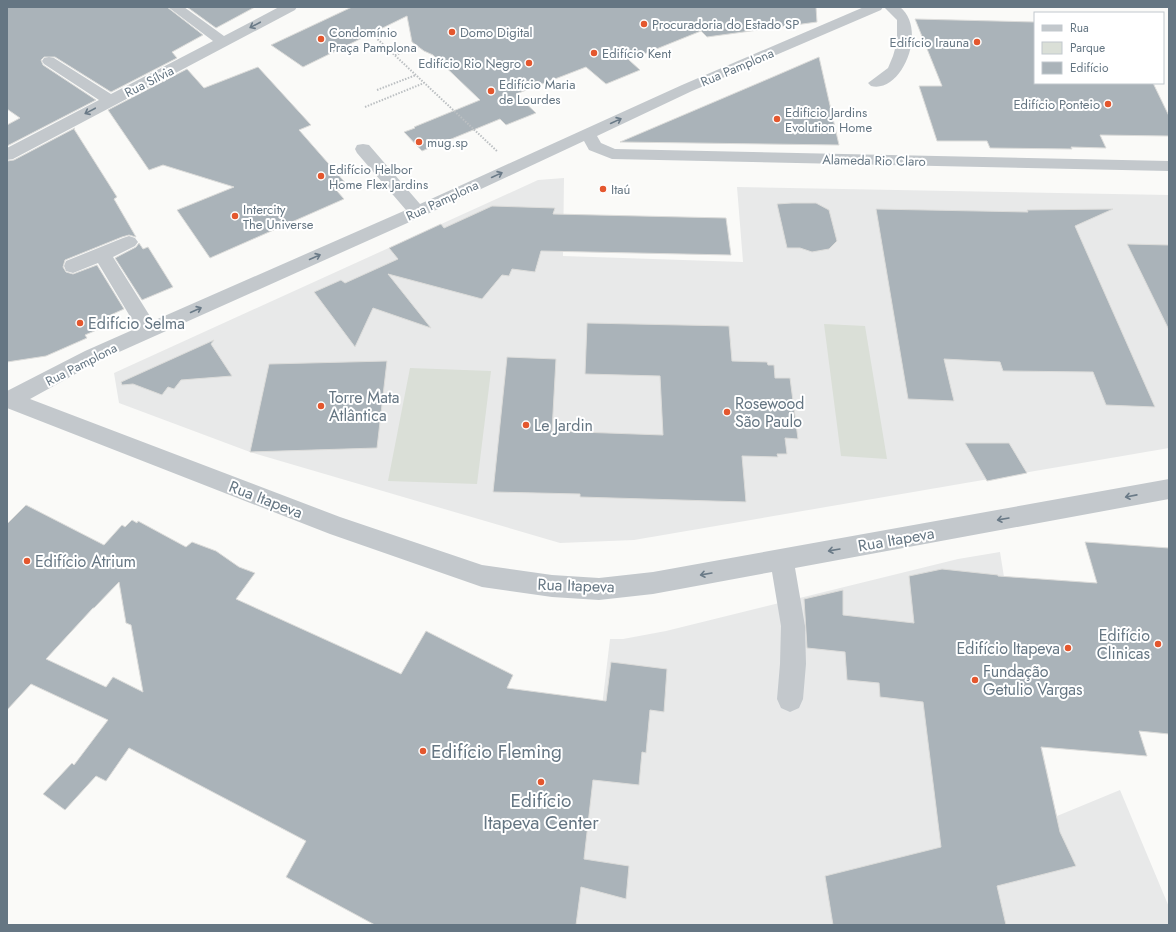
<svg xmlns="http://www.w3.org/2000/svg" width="1176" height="932" viewBox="0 0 1176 932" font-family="Jost,sans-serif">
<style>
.built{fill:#e8e9e9}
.green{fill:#dadfd7}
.building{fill:#aab3b9;stroke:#dcdcda;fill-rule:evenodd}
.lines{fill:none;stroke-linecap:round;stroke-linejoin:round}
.path{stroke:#bbbfc2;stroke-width:2;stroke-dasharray:1.5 1.5;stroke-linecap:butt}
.minor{fill:#c3c8cc;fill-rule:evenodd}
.oneway{stroke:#6a7a87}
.poi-dot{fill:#e4572e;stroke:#fff;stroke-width:1.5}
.labels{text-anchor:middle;stroke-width:4;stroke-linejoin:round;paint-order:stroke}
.far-poi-label{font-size:13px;fill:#657683;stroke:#fff;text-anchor:start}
.far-street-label{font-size:13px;fill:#657683;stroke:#fff}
.poi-label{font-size:16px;fill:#657683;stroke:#fff;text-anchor:start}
.street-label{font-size:16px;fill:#657683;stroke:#fff}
.near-poi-label{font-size:19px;fill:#657683;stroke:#fff;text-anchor:start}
</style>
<rect width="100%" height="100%" fill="#fafaf8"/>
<path class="built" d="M 564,178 L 563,256 L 743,262 L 737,187 L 1169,195 L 1169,448 L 634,540 L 560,543 L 250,452 L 119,403 L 114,373 L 538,180 Z
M 1000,552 L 1004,577 L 1057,816 L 1120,790 L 1169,907 L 1169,925 L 576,925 L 610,639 L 623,639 L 666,631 L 958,559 Z"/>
<path class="green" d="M 824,324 L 865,326 L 887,459 L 841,456 Z
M 410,368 L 491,371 L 477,484 L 388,481 Z"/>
<path class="building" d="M 7,7 L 167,7 L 203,35 L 172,52 L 177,58 L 111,92 L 55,57 L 44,57 L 41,60 L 43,65 L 96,100 L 7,146 L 7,125 L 20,118 L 7,109 Z
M 187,7 L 255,7 L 216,28 Z
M 352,7 L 816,7 L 817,22 L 707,37 L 701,31 L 629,60 L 640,70 L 606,84 L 586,67 L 516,94 L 536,113 L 506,125 L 500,119 L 422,151 L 404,132 L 415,128 L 414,127 L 480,100 L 433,55 L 424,51 L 412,42 L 407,16 L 303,67 L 271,45 Z
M 915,19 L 1035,22 L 1035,83 L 1153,83 L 1169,116 L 1169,136 L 1100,135 L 1106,148 L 1071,147 L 1072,149 L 990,148 L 987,141 L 937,141 L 919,86 L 942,86 Z
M 819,57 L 839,145 L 620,142 L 775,76 Z
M 258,67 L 311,125 L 299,130 L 349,187 L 337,191 L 344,199 L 210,258 L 177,210 L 234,187 L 163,165 L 149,170 L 108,110 L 187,69 L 204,88 Z
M 75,128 L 74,129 L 117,197 L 114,199 L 136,237 L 129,235 L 122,237 L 65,260 L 63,267 L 66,272 L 73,274 L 97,265 L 124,309 L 95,322 L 99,329 L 85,335 L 87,338 L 46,356 L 7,362 L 7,161 L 14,160 Z
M 792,203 L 816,203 L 829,210 L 837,241 L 829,249 L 812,252 L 800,248 L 787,248 L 777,204 Z
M 492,206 L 555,208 L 553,214 L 726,218 L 731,255 L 541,251 L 535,272 L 512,269 L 509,276 L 502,275 L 482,299 L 388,274 L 431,328 L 373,308 L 355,347 L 314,292 L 341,280 L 345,283 L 398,259 L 389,248 L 441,224 L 444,228 Z
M 876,209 L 1028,212 L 1027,210 L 1113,209 L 1075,226 L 1155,407 L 1106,405 L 1093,372 L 1003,371 L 1000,362 L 944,359 L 954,401 L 908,399 Z
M 139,243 L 143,249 L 148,247 L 173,287 L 142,300 L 115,258 L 136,247 Z
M 1127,244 L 1169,245 L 1169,330 Z
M 587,323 L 729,326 L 732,361 L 767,362 L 768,365 L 774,365 L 775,378 L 790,378 L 798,439 L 785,438 L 787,454 L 777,454 L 778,457 L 742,456 L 746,502 L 580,497 L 580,494 L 493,492 L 507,357 L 556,359 L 552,431 L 663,435 L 660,376 L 585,374 Z
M 214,340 L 211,344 L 232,376 L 181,380 L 174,389 L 168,387 L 162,395 L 133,384 L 122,385 L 121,382 Z
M 387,361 L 377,448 L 250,452 L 269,364 Z
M 965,443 L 1009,443 L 1027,473 L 987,481 Z
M 26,505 L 104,545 L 122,525 L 125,527 L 132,520 L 137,523 L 138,521 L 186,547 L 192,542 L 216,551 L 239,567 L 255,573 L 236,599 L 401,674 L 426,631 L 513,675 L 507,688 L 606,701 L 611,662 L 667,669 L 664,712 L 650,710 L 646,753 L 642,752 L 639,785 L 593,780 L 584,859 L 629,866 L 626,899 L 581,887 L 576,925 L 375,925 L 286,877 L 306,841 L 129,748 L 106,781 L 96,776 L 65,810 L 43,794 L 72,763 L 74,765 L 108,720 L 31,684 L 7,710 L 7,524 ZM 119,582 L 126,623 L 131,625 L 143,692 L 113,677 L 106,687 L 46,659 L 93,608 L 94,608 Z
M 1085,542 L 1169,548 L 1169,734 L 1139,731 L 1147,756 L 1041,747 L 1060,832 L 1076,866 L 997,886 L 1006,925 L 833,925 L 825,876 L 941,847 L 923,702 L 880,697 L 879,683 L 847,680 L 845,652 L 807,648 L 804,599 L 843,590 L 843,615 L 914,623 L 909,576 L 942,569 L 998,575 L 998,576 L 1097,583 Z"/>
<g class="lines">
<path class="path" d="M 371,33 L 498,152
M 395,55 L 418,47
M 377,90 L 416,75
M 365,107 L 424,83"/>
<path class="minor" d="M 168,7 L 184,7 L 224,36 L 279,7 L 297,7 L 295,10 L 13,159 L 7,160 L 7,148 L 99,100 L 44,64 L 42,61 L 44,58 L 49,57 L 54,58 L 111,94 L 213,41 Z
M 864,7 L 883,7 L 881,10 L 692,91 L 597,136 L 601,143 L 615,149 L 1169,161 L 1169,171 L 612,159 L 589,150 L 584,141 L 423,216 L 99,361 L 30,399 L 340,517 L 482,565 L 552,575 L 599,578 L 653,572 L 1169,479 L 1169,499 L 795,568 L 805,626 L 806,664 L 803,699 L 799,708 L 790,712 L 781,708 L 777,699 L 780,664 L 781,626 L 772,572 L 653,594 L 599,600 L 552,597 L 482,587 L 330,534 L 7,408 L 7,391 L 85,351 L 137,328 L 98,263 L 73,273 L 66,271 L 64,266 L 66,261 L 123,238 L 129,236 L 135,238 L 138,242 L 135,246 L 113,257 L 153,321 L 406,210 L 357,153 L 355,149 L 357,145 L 363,144 L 369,145 L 420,204 L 682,85 Z
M 884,7 L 900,7 C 928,29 902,94 871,86 L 868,83 L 888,68 L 893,56 L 897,42 L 897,20 Z"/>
</g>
<defs><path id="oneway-shaft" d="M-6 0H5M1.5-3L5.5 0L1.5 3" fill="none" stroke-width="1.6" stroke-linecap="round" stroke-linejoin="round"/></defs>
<g class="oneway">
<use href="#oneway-shaft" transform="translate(255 25) rotate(152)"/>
<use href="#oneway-shaft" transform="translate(90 111) rotate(152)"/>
<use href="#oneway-shaft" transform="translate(616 121) rotate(-25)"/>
<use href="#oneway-shaft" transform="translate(497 175) rotate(-25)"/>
<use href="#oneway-shaft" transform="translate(315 257) rotate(-24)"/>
<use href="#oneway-shaft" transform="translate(196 310) rotate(-24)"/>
<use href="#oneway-shaft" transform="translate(1131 496) rotate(169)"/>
<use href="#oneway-shaft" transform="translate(1003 519) rotate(170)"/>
<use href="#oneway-shaft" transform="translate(834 550) rotate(170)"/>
<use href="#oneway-shaft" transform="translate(706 574) rotate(170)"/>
</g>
<g class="poi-dot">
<circle cx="644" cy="24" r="4"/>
<circle cx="452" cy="32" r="4"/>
<circle cx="321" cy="39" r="4"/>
<circle cx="977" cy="42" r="4"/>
<circle cx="594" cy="53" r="4"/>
<circle cx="529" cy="63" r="4"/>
<circle cx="491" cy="91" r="4"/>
<circle cx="1108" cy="104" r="4"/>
<circle cx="777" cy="119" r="4"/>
<circle cx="419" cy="142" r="4"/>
<circle cx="321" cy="176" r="4"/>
<circle cx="603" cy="189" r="4"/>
<circle cx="235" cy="216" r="4"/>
<circle cx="80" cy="323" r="4"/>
<circle cx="321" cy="406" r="4"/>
<circle cx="727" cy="412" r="4"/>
<circle cx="526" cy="425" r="4"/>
<circle cx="27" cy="561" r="4"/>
<circle cx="1158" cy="644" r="4"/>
<circle cx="1068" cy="648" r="4"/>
<circle cx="975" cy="680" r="4"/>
<circle cx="423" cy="751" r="4"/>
<circle cx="541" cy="782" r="4"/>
</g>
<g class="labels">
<g class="far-poi-label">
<text x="652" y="29">Procuradoria do Estado SP</text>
<text x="329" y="37">Condomínio<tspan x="329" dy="15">Praça Pamplona</tspan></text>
<text x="460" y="37">Domo Digital</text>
<text x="969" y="47" text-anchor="end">Edifício Irauna</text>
<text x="602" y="58">Edifício Kent</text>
<text x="521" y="68" text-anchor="end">Edifício Rio Negro</text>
<text x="499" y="89">Edifício Maria<tspan x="499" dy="15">de Lourdes</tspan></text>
<text x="1100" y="109" text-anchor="end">Edifício Ponteio</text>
<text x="785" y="117">Edificio Jardins<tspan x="785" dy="15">Evolution Home</tspan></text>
<text x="427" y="147">mug.sp</text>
<text x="329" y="174">Edifício Helbor<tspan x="329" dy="15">Home Flex Jardins</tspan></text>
<text x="611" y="194">Itaú</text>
<text x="243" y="214">Intercity<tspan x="243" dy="15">The Universe</tspan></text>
</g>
<g class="far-street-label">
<text transform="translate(737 67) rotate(-23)" y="5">Rua Pamplona</text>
<text transform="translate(149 81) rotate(-27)" y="5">Rua Sílvia</text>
<text transform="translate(874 160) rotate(1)" y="5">Alameda Rio Claro</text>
<text transform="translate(442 200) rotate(-25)" y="5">Rua Pamplona</text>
<text transform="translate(81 364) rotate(-27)" y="5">Rua Pamplona</text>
</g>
<g class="poi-label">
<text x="88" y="329">Edifício Selma</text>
<text x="329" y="403">Torre Mata<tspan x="329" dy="18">Atlântica</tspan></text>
<text x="735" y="409">Rosewood<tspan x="735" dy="18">São Paulo</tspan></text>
<text x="534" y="431">Le Jardin</text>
<text x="35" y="567">Edifício Atrium</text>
<text x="1150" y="641" text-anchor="end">Edifício<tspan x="1150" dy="18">Clinicas</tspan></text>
<text x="1060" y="654" text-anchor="end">Edifício Itapeva</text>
<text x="983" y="677">Fundação<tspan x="983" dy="18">Getulio Vargas</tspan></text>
</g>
<g class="street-label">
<text transform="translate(266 499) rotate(21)" y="6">Rua Itapeva</text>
<text transform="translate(896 539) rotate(-10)" y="6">Rua Itapeva</text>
<text transform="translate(576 585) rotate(2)" y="6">Rua Itapeva</text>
</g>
<g class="near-poi-label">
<text x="431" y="758">Edifício Fleming</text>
<text x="541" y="807" text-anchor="middle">Edifício<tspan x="541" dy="22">Itapeva Center</tspan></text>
</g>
</g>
<rect width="1176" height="932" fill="none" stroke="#657683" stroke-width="16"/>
<rect x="1034" y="12" width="130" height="72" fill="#ffffff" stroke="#c1c8cd"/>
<rect x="1042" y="25" width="20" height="6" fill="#c3c8cc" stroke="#c1c8cd"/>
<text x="1070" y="32" font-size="12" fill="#657683">Rua</text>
<rect x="1042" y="42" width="20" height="12" fill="#dadfd7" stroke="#c1c8cd"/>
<text x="1070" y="52" font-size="12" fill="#657683">Parque</text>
<rect x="1042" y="62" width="20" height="12" fill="#aab3b9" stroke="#c1c8cd"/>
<text x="1070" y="72" font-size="12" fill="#657683">Edifício</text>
</svg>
